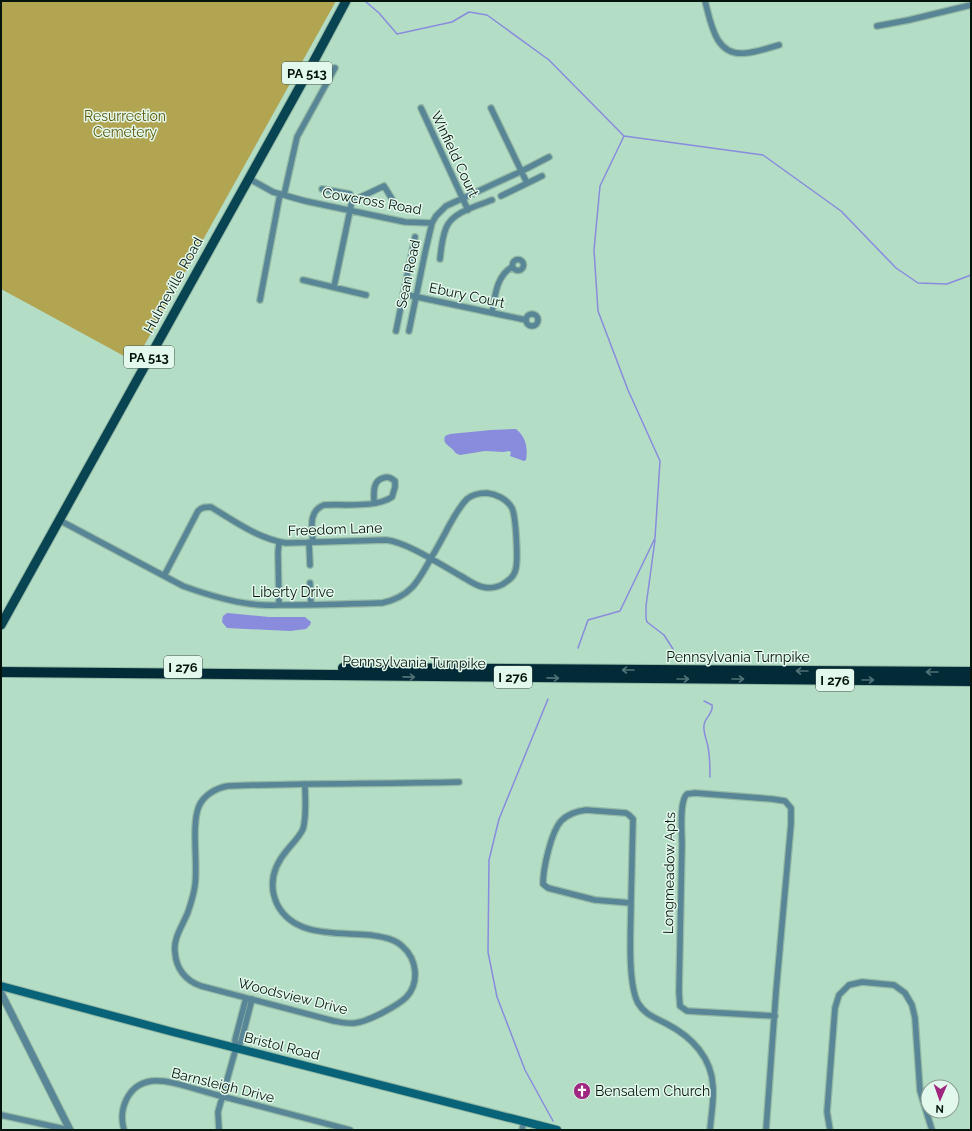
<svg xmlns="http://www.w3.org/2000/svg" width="972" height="1131" viewBox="0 0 972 1131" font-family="Raleway,sans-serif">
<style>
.green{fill:#b1a552}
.water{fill:#898bdd}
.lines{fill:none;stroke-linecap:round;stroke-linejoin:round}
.stream{stroke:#898bdd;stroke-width:1.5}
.minor-casing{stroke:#94b9a5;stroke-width:8}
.tertiary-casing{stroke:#94b9a5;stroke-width:9}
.secondary-casing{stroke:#94b9a5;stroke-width:10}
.primary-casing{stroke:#94b9a5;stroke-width:11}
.motorway-casing{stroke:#94b9a5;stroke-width:12}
.minor{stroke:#598696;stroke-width:5.5}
.tertiary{stroke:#598696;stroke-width:7}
.secondary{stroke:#086278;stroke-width:8}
.primary{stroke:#094453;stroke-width:9}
.motorway{stroke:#022b37;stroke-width:10}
.oneway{stroke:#517376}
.labels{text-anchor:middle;stroke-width:3;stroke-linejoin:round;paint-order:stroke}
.shield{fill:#e3f8ec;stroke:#48584f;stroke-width:1}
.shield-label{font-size:13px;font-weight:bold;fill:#05140c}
.park-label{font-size:14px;fill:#605608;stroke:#e3f8ec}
.street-label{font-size:14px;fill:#05140c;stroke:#e3f8ec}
.poi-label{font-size:14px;fill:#05140c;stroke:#e3f8ec;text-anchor:start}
</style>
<rect width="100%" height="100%" fill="#b4ddc6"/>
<path class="green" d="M 1,1 L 336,1 L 135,362 L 1,289 Z"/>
<path class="water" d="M 516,429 C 526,437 528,448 526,460 L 524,461 L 510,456 L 511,452 L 509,451 L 504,452 L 485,451 L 460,455 C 454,453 455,451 451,448 C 446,443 443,443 445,436 L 450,434 L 491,430 Z
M 227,613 L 269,617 L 305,617 L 311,622 L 310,625 L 306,629 L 290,631 L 227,628 L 222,622 L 223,616 Z"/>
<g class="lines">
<path class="stream" d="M 365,1 L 379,13 L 397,34 L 452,22 L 469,12 L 487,15 L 549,60 L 624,136 L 763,155 L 841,211 L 896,268 L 918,283 L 947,284 L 971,275
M 655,540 L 646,606 L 646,618 L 647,622 L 664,635 L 673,649
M 578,648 L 588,620 L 620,611 L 655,538 L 660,461 L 628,390 L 598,311 L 594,250 L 600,186 L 624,136
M 548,699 L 499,819 L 489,860 L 488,952 L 497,997 L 525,1070 L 553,1121
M 704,701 L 712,705 C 714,713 705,717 704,725 C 703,733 707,740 708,747 C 710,757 710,767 710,777"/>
<defs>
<path id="minor" d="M 705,1 C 711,23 715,57 746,53 C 757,52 768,48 779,45
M 877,26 L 909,20 L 971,5
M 421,108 L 468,210
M 491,108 L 527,183
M 248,178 L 273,192 L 305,201 L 405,222 L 432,223 L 436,216 L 446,206 L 522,171 L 549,157
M 322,189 L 350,194 L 352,201
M 284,195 L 297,137 L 335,68
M 501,196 L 542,176
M 440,259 C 441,249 442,238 446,228 C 452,212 477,206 492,200
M512.5 265a5.5 5.5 0 1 1 11 0a5.5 5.5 0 1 1-11 0Z
M 303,280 L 366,295
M 334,287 L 352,201 L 384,186 L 397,207
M 403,294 L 526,320
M 260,300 L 280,194
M 492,313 C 495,297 496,276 512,267
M526 320a6 6 0 1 1 12 0a6 6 0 1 1-12 0Z
M 396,331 L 415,237
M 409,331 L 425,253 L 432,223
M 59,520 L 183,586 C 205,594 227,601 251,604 C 264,606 277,605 290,605 C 321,605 351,604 382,603 C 410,597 418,582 431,558 C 438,547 444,535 450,524 C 455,515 460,506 467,499 C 473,494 480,493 487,493 C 496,494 507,499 512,508 C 516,517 518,558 516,568 C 515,574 511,579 506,582 C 500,587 490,589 483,587 C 476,586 468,580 461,576 C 441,565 407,542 386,540 L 286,543 C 259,539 234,521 211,507 C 205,507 202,507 198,511 L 164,576
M 309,542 L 310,565
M 313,542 C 312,528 308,511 324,505 C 343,504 376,508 392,497 L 395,487 L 395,481 C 391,478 388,476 383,478 C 372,481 374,494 374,503
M 310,583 L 311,605
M 279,605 L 278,552 L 279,543
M 305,784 C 305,799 307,815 303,829 C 300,836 293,843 288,849 C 274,865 268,884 277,904 C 294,938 338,932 370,935 C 382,937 394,938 403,947 C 410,953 414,962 415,971 C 417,996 399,1004 380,1014 C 372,1018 364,1022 355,1023 C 348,1024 340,1022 334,1021 L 201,986 C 186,981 176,969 175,952 C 173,938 183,925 188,912 C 191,903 194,894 195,885 C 198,863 191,825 199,806 C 204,795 216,788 228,786 C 304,783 382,784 459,782
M 586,810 L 626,813 L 629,815 L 633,819 L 631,903 L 595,900 L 548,888 L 543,884 C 543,869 551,832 561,821 C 568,814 577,811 586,810 Z
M 631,903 C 631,927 627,982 638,1003 C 645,1015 656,1018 667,1024 C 692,1037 712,1058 713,1087 C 714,1102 711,1116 710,1130
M 236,1048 L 241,1042 L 252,999
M 1,1115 L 69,1130
M 124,1130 C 118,1109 128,1084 152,1081 C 170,1079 199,1091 217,1095 C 262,1107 306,1118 350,1130
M 219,1130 L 218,1112 L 236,1048 L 235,1040 L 246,998
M 522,1130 L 524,1121
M 766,1130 C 769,1084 773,1038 776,992 L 791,824 L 791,808 L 785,801 L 772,799 L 695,793 L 687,794 C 679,801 682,832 682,844 L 679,992 L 680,1006 L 687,1011 L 775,1016
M 830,1130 L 827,1112 L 835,1008 L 839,995 L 849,985 L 862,982 L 894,985 L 905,993 L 912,1005 L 915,1018 L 920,1091 L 932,1130"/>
<path id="tertiary" d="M 1,993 L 70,1130"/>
<path id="secondary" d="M 1,986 L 173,1032 L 557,1130"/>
<path id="primary" d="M 1,625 L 308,72 L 346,1"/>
<path id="motorway" d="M 343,668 L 971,672
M 1,672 L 971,681"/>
</defs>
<use href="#minor" class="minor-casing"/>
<use href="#tertiary" class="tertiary-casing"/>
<use href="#secondary" class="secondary-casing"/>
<use href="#primary" class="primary-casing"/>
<use href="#motorway" class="motorway-casing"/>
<use href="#minor" class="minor"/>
<use href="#tertiary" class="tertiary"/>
<use href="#secondary" class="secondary"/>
<use href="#primary" class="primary"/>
<use href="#motorway" class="motorway"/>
</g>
<defs><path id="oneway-shaft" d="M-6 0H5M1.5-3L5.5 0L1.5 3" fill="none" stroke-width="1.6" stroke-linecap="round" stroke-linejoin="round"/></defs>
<g class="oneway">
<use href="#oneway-shaft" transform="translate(628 670) rotate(-180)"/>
<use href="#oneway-shaft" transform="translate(802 671) rotate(-180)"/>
<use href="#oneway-shaft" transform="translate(932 672) rotate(-180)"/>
<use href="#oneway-shaft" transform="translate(409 677) rotate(1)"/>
<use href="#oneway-shaft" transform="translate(553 678) rotate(1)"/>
<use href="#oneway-shaft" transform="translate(683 679)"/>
<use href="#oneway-shaft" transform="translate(738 679)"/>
<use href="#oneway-shaft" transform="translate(868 680)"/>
</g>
<defs>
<symbol id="church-disc" viewBox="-11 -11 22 22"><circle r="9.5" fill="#9f277f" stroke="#e3f8ec"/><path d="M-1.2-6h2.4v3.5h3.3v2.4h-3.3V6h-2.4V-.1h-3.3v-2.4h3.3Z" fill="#fff"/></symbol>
</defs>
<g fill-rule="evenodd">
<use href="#church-disc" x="572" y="1081" width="20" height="20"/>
</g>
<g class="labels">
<g class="shield">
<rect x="282" y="62" width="50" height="22" rx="3"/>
<rect x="124" y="346" width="50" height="22" rx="3"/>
<rect x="164" y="656" width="38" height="22" rx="3"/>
<rect x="494" y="666" width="38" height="22" rx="3"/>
<rect x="816" y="669" width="38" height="22" rx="3"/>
</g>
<g class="shield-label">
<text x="307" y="78">PA 513</text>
<text x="149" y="362">PA 513</text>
<text x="183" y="672">I 276</text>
<text x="513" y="682">I 276</text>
<text x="835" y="685">I 276</text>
</g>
<g class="park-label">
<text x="125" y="121">Resurrection<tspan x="125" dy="16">Cemetery</tspan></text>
</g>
<g class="street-label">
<text transform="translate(455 154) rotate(65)" y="5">Winfield Court</text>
<text transform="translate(372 201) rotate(10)" y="5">Cowcross Road</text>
<text transform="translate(408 274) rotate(-78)" y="5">Sean Road</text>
<text transform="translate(173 285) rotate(-61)" y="5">Hulmeville Road</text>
<text transform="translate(467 295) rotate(12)" y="5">Ebury Court</text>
<text transform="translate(335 529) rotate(-2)" y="5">Freedom Lane</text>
<text x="293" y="597">Liberty Drive</text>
<text x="738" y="662">Pennsylvania Turnpike</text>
<text transform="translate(414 662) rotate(1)" y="5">Pennsylvania Turnpike</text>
<text transform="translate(669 873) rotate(-89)" y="5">Longmeadow Apts</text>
<text transform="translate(293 996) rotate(14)" y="5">Woodsview Drive</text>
<text transform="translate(282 1046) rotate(14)" y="5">Bristol Road</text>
<text transform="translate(223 1085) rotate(14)" y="5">Barnsleigh Drive</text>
</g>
<g class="poi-label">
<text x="595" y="1096">Bensalem Church</text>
</g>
</g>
<rect width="972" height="1131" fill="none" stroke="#05140c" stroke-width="4"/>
<g transform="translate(940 1099) rotate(182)"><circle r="19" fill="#e3f8ec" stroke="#8a9d92"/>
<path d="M0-3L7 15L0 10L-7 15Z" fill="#9f277f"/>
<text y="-6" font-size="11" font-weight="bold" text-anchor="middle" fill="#05140c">N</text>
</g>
</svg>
